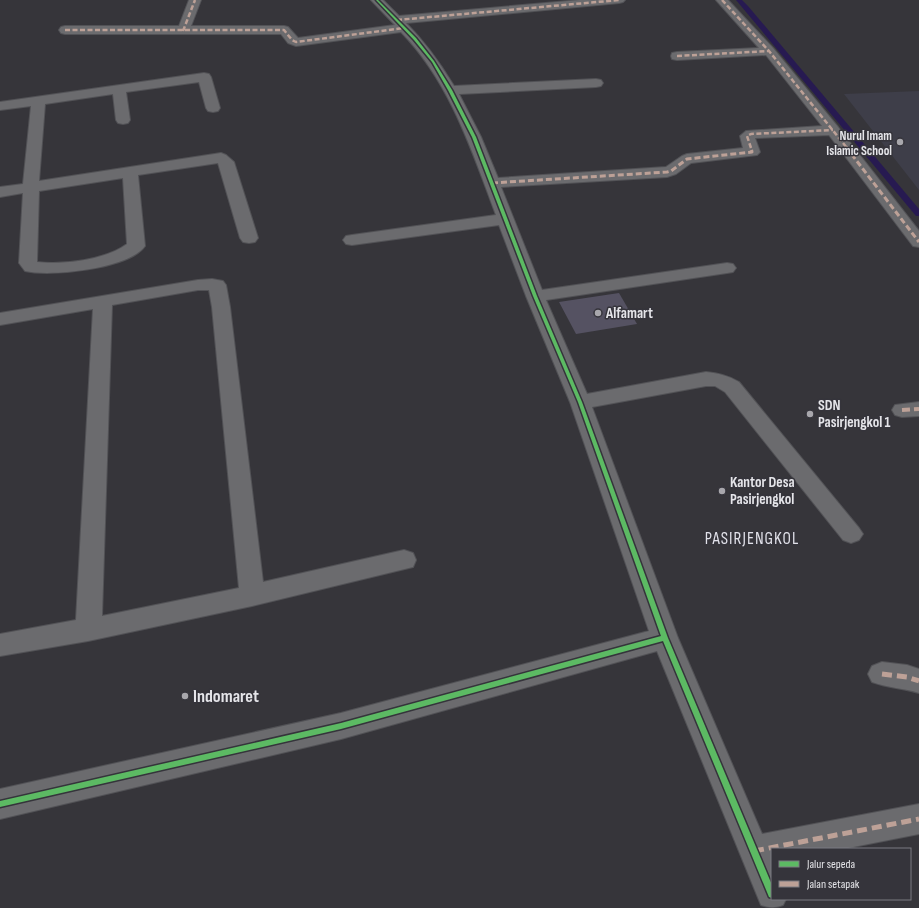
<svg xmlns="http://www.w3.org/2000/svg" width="919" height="908" viewBox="0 0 919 908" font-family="'Sofia Sans Condensed',sans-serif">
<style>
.built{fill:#3e3e49}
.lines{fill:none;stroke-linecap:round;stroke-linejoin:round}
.stream{fill:#271a51;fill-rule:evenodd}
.building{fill:#555262}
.minor-casing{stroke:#525256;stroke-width:2}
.minor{fill:#6b6b6e;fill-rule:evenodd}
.quiet-far3{stroke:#bda197;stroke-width:2.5;stroke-dasharray:5 2.5;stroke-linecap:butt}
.quiet-far2{stroke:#bda197;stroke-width:3;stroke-dasharray:6 3;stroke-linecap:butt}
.quiet-far1{stroke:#bda197;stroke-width:4;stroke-dasharray:8 4;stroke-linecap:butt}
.quiet{stroke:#bda197;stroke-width:5;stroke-dasharray:10 5;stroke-linecap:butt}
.cycleway-casing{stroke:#35343b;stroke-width:3}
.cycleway{fill:#5cba63;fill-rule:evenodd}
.poi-dot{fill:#a8a7ac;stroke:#35343b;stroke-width:1.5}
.labels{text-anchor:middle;stroke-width:3;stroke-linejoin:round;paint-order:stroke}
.far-poi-label{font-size:13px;font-weight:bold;fill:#e5e5e9;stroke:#35343b;text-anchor:end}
.poi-label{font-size:15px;font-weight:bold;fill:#e5e5e9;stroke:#35343b;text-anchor:start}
.quarter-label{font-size:17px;letter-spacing:1px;fill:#e2e2ea;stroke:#35343b}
.near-poi-label{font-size:18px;font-weight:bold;fill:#e5e5e9;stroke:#35343b;text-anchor:start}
</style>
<rect width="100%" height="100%" fill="#36353a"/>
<path class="built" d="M 919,91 L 919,190 L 844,94 Z"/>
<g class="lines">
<path class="stream" d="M 736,0 L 742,0 L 748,6 L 919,209 L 919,216 L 916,216 Z"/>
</g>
<path class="building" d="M 619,293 L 637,324 L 576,334 L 559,302 Z"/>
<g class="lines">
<defs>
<path id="minor" d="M 189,0 L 201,0 L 191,26 L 284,26 L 288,27 L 298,38 L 395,25 L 371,0 L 383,0 L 399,16 L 580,0 L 625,0 L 623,2 L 619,3 L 406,23 C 425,42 440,63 454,86 L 596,79 L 601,80 L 603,83 L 601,86 L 596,87 L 459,94 L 481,137 L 498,178 L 666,167 L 682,156 L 687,154 L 743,148 L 740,136 L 746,131 L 822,126 L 766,55 L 677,60 L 672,59 L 671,56 L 672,53 L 677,52 L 759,48 L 716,0 L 728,0 L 773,48 L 838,127 L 919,231 L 919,247 L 913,246 L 829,135 L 755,138 L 760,152 L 757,155 L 691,163 L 676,174 L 667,177 L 501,187 L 542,290 L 727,263 L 733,264 L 736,268 L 733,272 L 727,273 L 546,300 L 587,394 L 706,372 C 718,373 729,376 739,382 L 859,528 L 863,534 L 859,540 L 851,543 L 843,540 L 725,392 L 715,386 L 706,386 L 592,407 L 678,638 L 762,834 L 919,804 L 919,834 L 843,849 L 772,849 L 772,899 L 786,899 L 783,905 C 775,908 769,908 761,905 L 657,651 L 341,739 L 0,819 L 0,789 L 341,713 L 649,631 L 570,402 L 526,296 L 499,225 L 352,245 L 346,244 L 343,240 L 346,236 L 352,235 L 496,215 C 472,151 450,82 401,32 L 296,46 L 288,43 L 281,34 L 65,34 L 61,33 L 59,30 L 61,27 L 65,26 L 179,26 Z
M 204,73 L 209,74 L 211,77 L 220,108 L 218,111 L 213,112 L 208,111 L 206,108 L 199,82 L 126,92 L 130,120 L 128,123 L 123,124 L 118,123 L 116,120 L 113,94 L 45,104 L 39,181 L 221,153 L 226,155 L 234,162 L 258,238 L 255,242 L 249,243 L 243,242 L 240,238 L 218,163 L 138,175 L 145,246 C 129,269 50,277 25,271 L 19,263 L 23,193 L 0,197 L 0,187 L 23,184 L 31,106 L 0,110 L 0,102 ZM 123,178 L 127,244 C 106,260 62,265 37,262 L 39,191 Z
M 212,279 L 223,281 L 226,285 L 230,307 L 263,582 L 404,550 L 413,553 L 416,560 L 413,567 L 252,606 L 88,641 L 0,656 L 0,634 L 76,620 L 93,309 L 0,325 L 0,313 L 198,280 ZM 198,290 L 209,290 L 212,307 L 239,588 L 102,616 L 112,305 Z
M 919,402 L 919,416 L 902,417 L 895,415 L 892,410 L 895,405 Z
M 882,662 L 907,665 L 919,669 L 919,693 C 904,688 888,688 872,682 L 868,674 L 872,666 Z"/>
</defs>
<use href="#minor" class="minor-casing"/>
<use href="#minor" class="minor"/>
<path class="quiet-far3" d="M 722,0 L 769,51 L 847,148
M 397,20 L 619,0
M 65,30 L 284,30 L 292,40 L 296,42 L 404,28
M 183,31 L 195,0
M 677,56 L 769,51
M 751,148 L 747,136 L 751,134 L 833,130"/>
<path class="quiet-far2" d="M 846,147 L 919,242
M 492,183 L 667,172 L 671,171 L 687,159 L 752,152 L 751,147"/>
<path class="quiet-far1" d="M 902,410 L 919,409"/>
<path class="quiet" d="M 882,674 L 907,677 L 919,681
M 754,851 L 919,819"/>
<defs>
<path id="cycleway" d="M 376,0 L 378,0 L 416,38 L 434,61 L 452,90 L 476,137 L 537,296 L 582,402 L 668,638 L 772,885 L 772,898 L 769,897 L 663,641 L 341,729 L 0,807 L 0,801 L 341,723 L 661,636 L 578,402 L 533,296 L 472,137 L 448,90 L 432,62 L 414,40 Z"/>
</defs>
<use href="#cycleway" class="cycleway-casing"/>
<use href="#cycleway" class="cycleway"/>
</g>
<g class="poi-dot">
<circle cx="900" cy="142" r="4"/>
<circle cx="598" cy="313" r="4"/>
<circle cx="810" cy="414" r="4"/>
<circle cx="722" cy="491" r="4"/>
<circle cx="185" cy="696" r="4"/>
</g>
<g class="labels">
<g class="far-poi-label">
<text x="892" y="140">Nurul Imam<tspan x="892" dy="15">Islamic School</tspan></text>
</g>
<g class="poi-label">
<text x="606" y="318">Alfamart</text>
<text x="818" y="410">SDN<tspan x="818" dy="17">Pasirjengkol 1</tspan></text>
<text x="730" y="487">Kantor Desa<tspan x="730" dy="17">Pasirjengkol</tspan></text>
</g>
<g class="quarter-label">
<text x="752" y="544">PASIRJENGKOL</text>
</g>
<g class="near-poi-label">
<text x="193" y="702">Indomaret</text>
</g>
</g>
<rect x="771" y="848" width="140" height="52" fill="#35343b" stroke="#7b7b81"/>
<rect x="779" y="861" width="20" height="6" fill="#5cba63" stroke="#7b7b81"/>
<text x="807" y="868" font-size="12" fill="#e5e5e9">Jalur sepeda</text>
<rect x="779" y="881" width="20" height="6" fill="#bda197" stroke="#7b7b81"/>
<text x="807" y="888" font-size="12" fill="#e5e5e9">Jalan setapak</text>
</svg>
